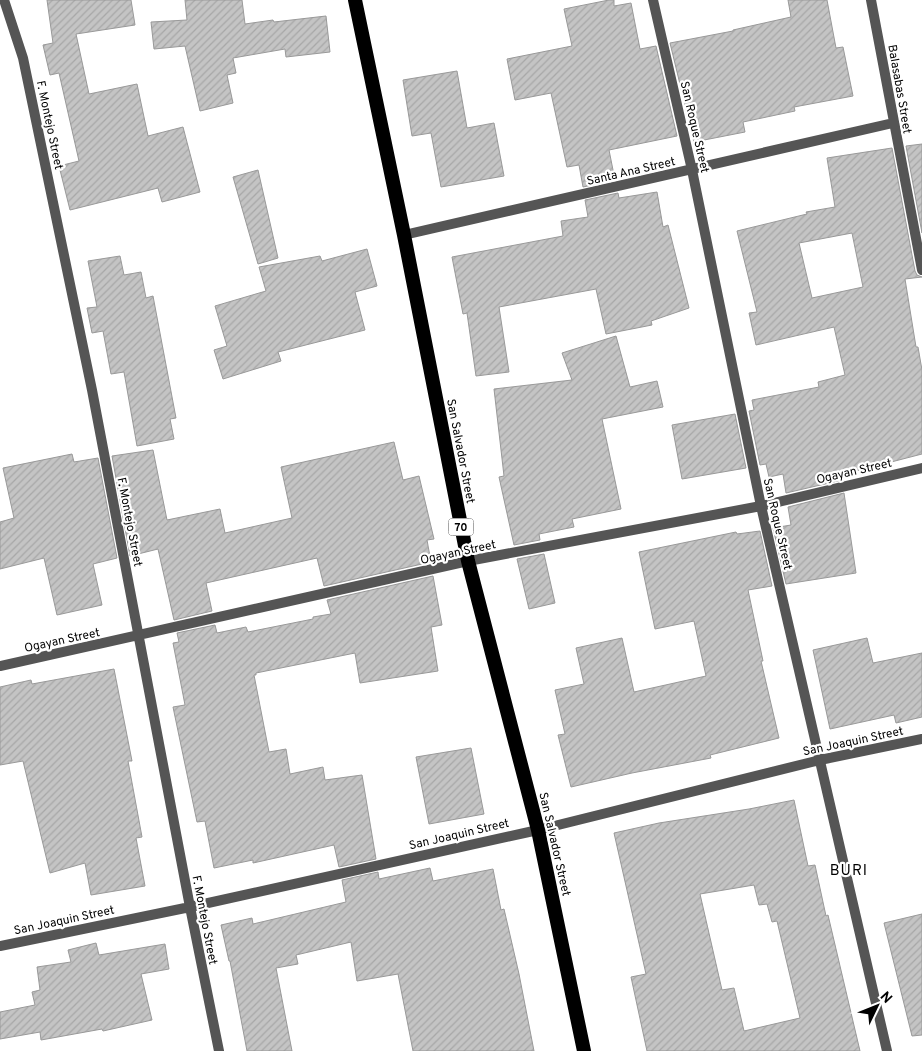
<svg xmlns="http://www.w3.org/2000/svg" width="922" height="1051" viewBox="0 0 922 1051" font-family="Overpass,sans-serif">
<style>
.building{fill:url(#building-hatch);stroke:#999;fill-rule:evenodd}
.lines{fill:none;stroke-linecap:round;stroke-linejoin:round}
.minor{stroke:#555;stroke-width:10}
.trunk{stroke:#000;stroke-width:14}
.labels{text-anchor:middle;stroke-width:4.5;stroke-linejoin:round;paint-order:stroke}
.shield{fill:#fff;stroke:#4c4c4c;stroke-width:1}
.shield-label{font-size:11px;font-weight:bold;fill:#000}
.street-label{font-size:12px;fill:#000;stroke:#fff}
.quarter-label{font-size:15px;letter-spacing:1px;fill:#000;stroke:#fff}
</style>
<defs>
<pattern id="building-hatch" width="6" height="6" patternUnits="userSpaceOnUse" patternTransform="scale(1.25)"><rect width="6" height="6" fill="#c4c4c4"/><path d="M-1 1l2-2M0 6l6-6M5 7l2-2" fill="none" stroke="#a7a7a7"/></pattern>
</defs>
<rect width="100%" height="100%" fill="#fff"/>
<path class="building" d="M 47,0 L 131,0 L 135,25 L 76,34 L 89,94 L 137,84 L 148,136 L 183,127 L 200,192 L 162,202 L 158,188 L 70,210 L 59,166 L 79,161 L 59,73 L 50,75 L 43,45 L 53,43 Z
M 185,0 L 242,0 L 245,24 L 273,20 L 274,22 L 326,16 L 330,52 L 286,57 L 285,49 L 233,58 L 236,73 L 227,75 L 233,103 L 200,111 L 185,46 L 154,49 L 151,22 L 187,20 Z
M 609,0 L 614,0 L 614,6 L 631,3 L 640,49 L 656,46 L 677,136 L 609,150 L 615,180 L 583,187 L 579,165 L 567,167 L 551,93 L 515,100 L 507,59 L 572,46 L 564,9 Z
M 788,0 L 827,0 L 836,48 L 843,47 L 853,96 L 794,107 L 795,111 L 743,122 L 745,132 L 694,142 L 670,43 L 733,31 L 733,30 L 791,17 Z
M 457,71 L 467,128 L 494,123 L 504,176 L 441,187 L 431,133 L 412,136 L 403,80 Z
M 922,144 L 922,233 L 906,146 Z
M 892,148 L 915,271 L 917,275 L 922,277 L 905,279 L 916,347 L 918,347 L 922,370 L 922,454 L 841,475 L 842,480 L 786,493 L 783,474 L 769,477 L 766,464 L 760,465 L 749,411 L 754,410 L 752,400 L 819,387 L 818,382 L 845,375 L 834,327 L 756,345 L 749,313 L 757,312 L 737,231 L 807,214 L 806,212 L 835,207 L 827,158 ZM 852,233 L 863,287 L 812,298 L 799,243 Z
M 258,170 L 278,258 L 258,264 L 233,177 Z
M 657,192 L 663,227 L 668,225 L 689,308 L 651,321 L 652,325 L 606,334 L 596,289 L 499,307 L 509,372 L 476,376 L 467,313 L 463,314 L 452,257 L 563,236 L 561,221 L 588,217 L 585,200 L 618,193 L 619,198 Z
M 367,249 L 377,286 L 355,292 L 365,330 L 278,352 L 281,361 L 223,379 L 214,350 L 227,346 L 215,306 L 266,291 L 259,267 L 320,256 L 322,261 Z
M 120,256 L 124,275 L 141,272 L 146,298 L 153,296 L 176,418 L 170,419 L 174,439 L 137,446 L 124,372 L 111,374 L 103,331 L 92,333 L 87,308 L 97,307 L 88,261 Z
M 616,336 L 630,387 L 657,381 L 663,407 L 602,419 L 621,509 L 572,519 L 574,527 L 539,534 L 540,540 L 514,545 L 499,477 L 504,476 L 494,389 L 572,380 L 562,353 Z
M 735,414 L 746,468 L 682,479 L 672,425 Z
M 394,442 L 403,480 L 419,476 L 434,539 L 427,540 L 431,562 L 324,586 L 317,558 L 206,583 L 212,611 L 174,620 L 158,549 L 130,556 L 112,456 L 153,450 L 167,520 L 220,509 L 225,533 L 292,518 L 281,467 Z
M 72,454 L 74,462 L 98,458 L 117,558 L 93,564 L 102,605 L 57,615 L 44,558 L 0,569 L 0,522 L 14,518 L 3,468 Z
M 844,493 L 856,573 L 786,584 L 773,528 L 791,525 L 788,507 Z
M 760,531 L 772,586 L 748,590 L 763,661 L 761,661 L 779,738 L 710,755 L 711,758 L 632,773 L 571,787 L 558,735 L 565,734 L 555,690 L 584,684 L 576,648 L 622,638 L 634,692 L 706,676 L 694,621 L 655,629 L 639,552 L 736,532 L 737,534 Z
M 544,554 L 555,603 L 529,609 L 517,559 Z
M 433,576 L 442,625 L 431,627 L 438,671 L 360,683 L 355,653 L 256,673 L 256,675 L 254,675 L 269,752 L 286,749 L 290,774 L 323,767 L 325,780 L 362,775 L 376,859 L 339,867 L 334,845 L 253,863 L 253,860 L 214,868 L 205,821 L 197,822 L 173,707 L 185,705 L 173,643 L 179,642 L 177,633 L 215,625 L 217,633 L 246,627 L 248,632 L 313,619 L 313,617 L 331,614 L 327,600 Z
M 867,638 L 873,663 L 922,653 L 922,717 L 896,723 L 894,715 L 830,729 L 813,650 Z
M 114,669 L 132,761 L 128,761 L 142,837 L 136,838 L 145,886 L 91,895 L 85,863 L 50,873 L 23,761 L 0,765 L 0,687 L 31,680 L 32,684 Z
M 471,748 L 484,814 L 429,824 L 416,757 Z
M 794,800 L 808,866 L 815,865 L 826,916 L 828,915 L 860,1051 L 647,1051 L 631,977 L 646,974 L 614,833 L 659,823 L 749,809 ZM 754,885 L 759,905 L 767,904 L 772,922 L 777,921 L 800,1018 L 744,1031 L 734,988 L 722,990 L 700,894 Z
M 430,868 L 433,881 L 493,869 L 501,910 L 504,909 L 519,974 L 534,1051 L 413,1051 L 398,974 L 357,981 L 351,942 L 296,955 L 298,964 L 276,968 L 292,1051 L 247,1051 L 230,961 L 229,961 L 221,925 L 252,918 L 253,924 L 346,902 L 342,880 L 378,872 L 379,879 Z
M 922,914 L 922,1035 L 912,1036 L 884,923 Z
M 96,943 L 99,955 L 165,944 L 169,969 L 141,974 L 152,1020 L 103,1031 L 102,1029 L 41,1040 L 40,1032 L 0,1039 L 0,1012 L 35,1005 L 32,992 L 40,990 L 37,967 L 71,962 L 68,950 Z"/>
<g class="lines">
<path class="minor" d="M 4,0 L 23,58 L 92,390 L 190,907 L 219,1051
M 653,0 L 692,170 L 761,506 L 887,1051
M 871,0 L 922,270
M 404,235 L 893,123
M 0,666 L 468,561 L 761,506 L 922,468
M 0,946 L 190,907 L 538,830 L 820,760 L 922,739"/>
<path class="trunk" d="M 355,0 L 404,235 L 468,561 L 538,830 L 584,1051"/>
</g>
<g class="labels">
<rect class="shield" x="448.5" y="518.5" width="25" height="17" rx="4"/>
<g class="shield-label">
<text x="461" y="531">70</text>
</g>
<g class="street-label">
<text transform="translate(900 89) rotate(80)" y="4">Balasabas Street</text>
<text transform="translate(50 125) rotate(78)" y="4">F. Montejo Street</text>
<text transform="translate(695 127) rotate(77)" y="4">San Roque Street</text>
<text transform="translate(631 171) rotate(-13)" y="4">Santa Ana Street</text>
<text transform="translate(461 451) rotate(79)" y="4">San Salvador Street</text>
<text transform="translate(854 471) rotate(-13)" y="4">Ogayan Street</text>
<text transform="translate(130 522) rotate(79)" y="4">F. Montejo Street</text>
<text transform="translate(778 524) rotate(77)" y="4">San Roque Street</text>
<text transform="translate(458 552) rotate(-12)" y="4">Ogayan Street</text>
<text transform="translate(62 640) rotate(-12)" y="4">Ogayan Street</text>
<text transform="translate(853 741) rotate(-12)" y="4">San Joaquin Street</text>
<text transform="translate(459 834) rotate(-13)" y="4">San Joaquin Street</text>
<text transform="translate(555 844) rotate(77)" y="4">San Salvador Street</text>
<text transform="translate(64 920) rotate(-12)" y="4">San Joaquin Street</text>
<text transform="translate(205 920) rotate(79)" y="4">F. Montejo Street</text>
</g>
<g class="quarter-label">
<text x="849" y="875">BURI</text>
</g>
</g>
<g transform="translate(877 1006) rotate(47)" stroke="#ffffff" stroke-width="4" paint-order="stroke">
<path d="M0-4L9 19L0 12L-9 19Z" fill="#000000"/>
<text y="-8" font-size="14" font-weight="bold" text-anchor="middle" fill="#000000">N</text>
</g>
</svg>
